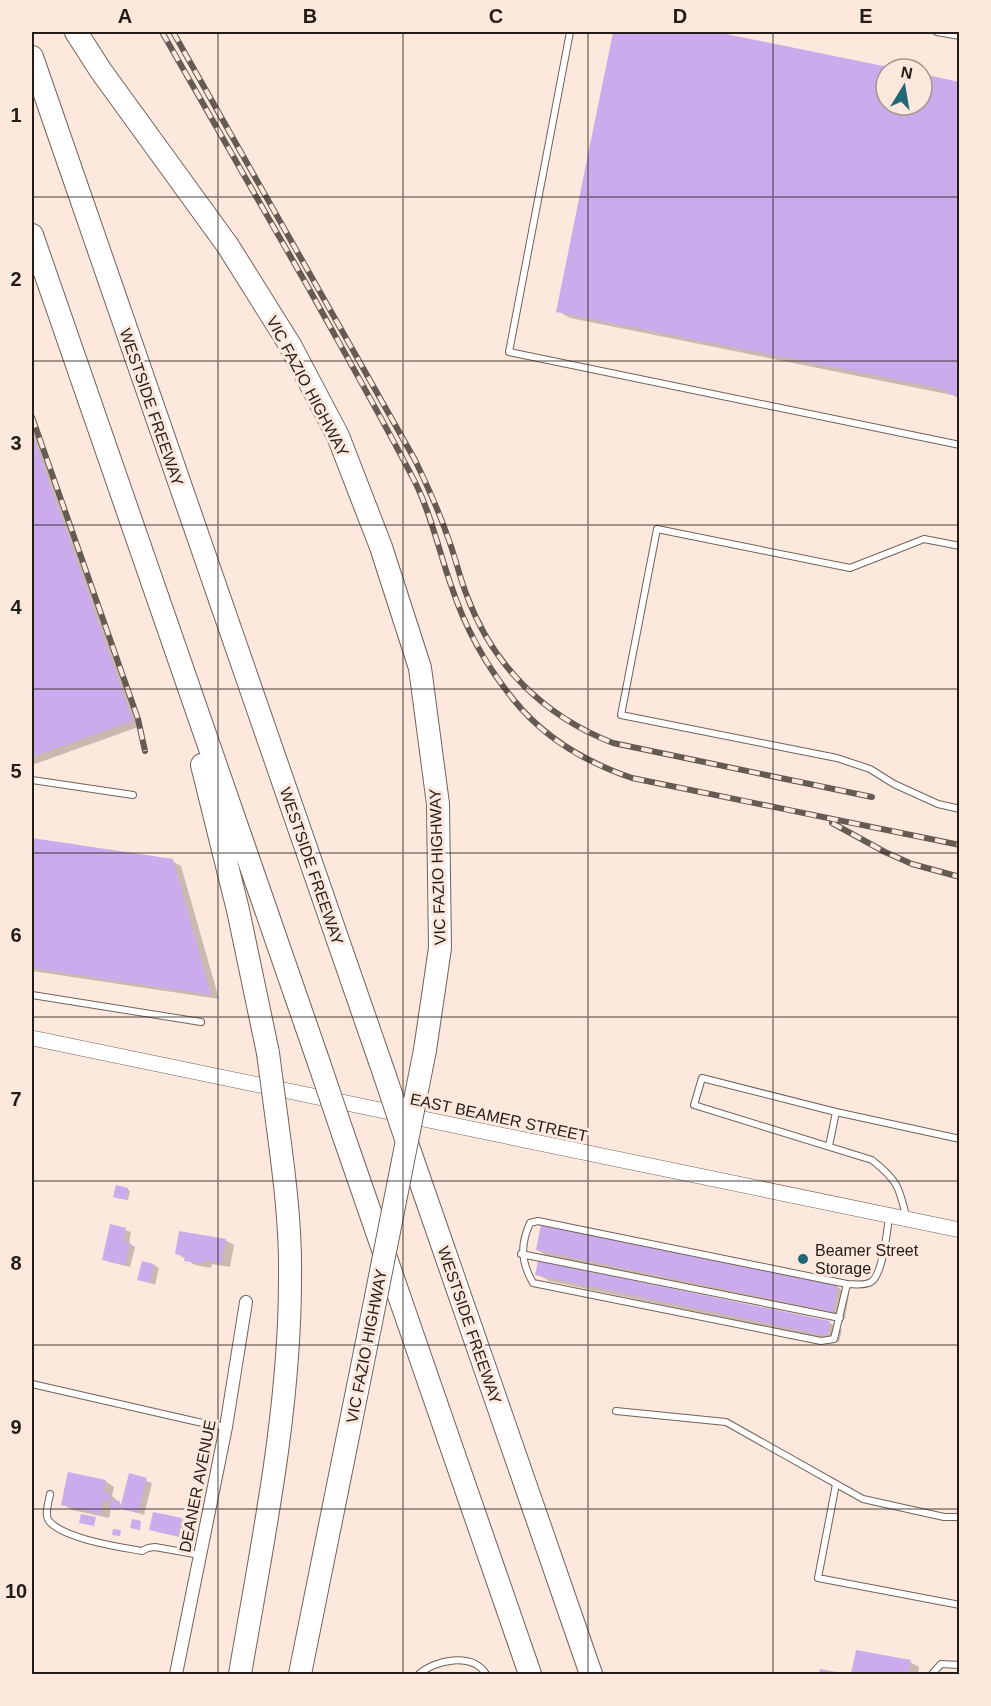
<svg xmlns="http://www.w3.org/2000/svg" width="991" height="1706" viewBox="0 0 991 1706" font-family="Helvetica,sans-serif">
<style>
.shadow{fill:#0003}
.building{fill:#cbabec}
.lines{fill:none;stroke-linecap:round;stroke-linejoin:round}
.service-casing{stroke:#736258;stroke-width:8}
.minor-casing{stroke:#736258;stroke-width:14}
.tertiary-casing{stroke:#736258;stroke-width:16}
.motorway-casing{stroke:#736258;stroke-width:24}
.service{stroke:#fff;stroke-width:6}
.minor{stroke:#fff;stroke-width:12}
.tertiary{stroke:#fff;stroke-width:15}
.motorway{stroke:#fff;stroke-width:22}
.rail-casing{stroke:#665b53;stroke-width:6}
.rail{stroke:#fce8dc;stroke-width:4;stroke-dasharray:11;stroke-linecap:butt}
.motorway-bridge-casing{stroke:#736258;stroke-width:24;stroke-linecap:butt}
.motorway-bridge{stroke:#fff;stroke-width:22}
.grid{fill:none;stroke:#231c17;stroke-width:1.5;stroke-opacity:0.55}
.poi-dot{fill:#216876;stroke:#fce8dc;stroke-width:2}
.labels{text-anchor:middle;stroke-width:6;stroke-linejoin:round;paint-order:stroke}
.street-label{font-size:16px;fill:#231c17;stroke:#fce8dc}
.poi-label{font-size:16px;fill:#231c17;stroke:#fce8dc;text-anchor:start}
.neatline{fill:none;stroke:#231c17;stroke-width:2}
.grid-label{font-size:20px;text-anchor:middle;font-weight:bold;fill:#231c17}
</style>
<rect width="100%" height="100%" fill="#fce8dc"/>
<path class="shadow" d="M 615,32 L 708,32 L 891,69 L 886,69 L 886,105 L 922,105 L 922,75 L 960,83 L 960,399 L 952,395 L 570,318 L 558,311 Z
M 32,414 L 141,726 L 32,765 Z
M 32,840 L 172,861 L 181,866 L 219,999 L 32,971 Z
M 127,1189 L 130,1191 L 128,1200 L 117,1198 Z
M 111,1226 L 131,1232 L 129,1243 L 135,1247 L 130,1267 L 109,1262 L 104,1259 Z
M 225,1240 L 234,1245 L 230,1267 L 212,1264 L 211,1268 L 195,1265 L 176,1253 Z
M 537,1250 L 837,1287 L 849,1294 L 845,1318 L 549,1257 Z
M 154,1265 L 159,1268 L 155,1285 L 139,1279 Z
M 537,1274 L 830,1323 L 842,1330 L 839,1342 L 549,1281 Z
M 130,1475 L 152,1483 L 144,1515 L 121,1507 L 120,1510 L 111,1509 L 109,1518 L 72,1510 L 63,1504 L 105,1481 L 114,1487 L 112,1496 L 122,1505 Z
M 182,1519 L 187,1522 L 184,1538 L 157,1532 L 151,1529 Z
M 858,1651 L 910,1662 L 919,1667 L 918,1674 L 853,1674 Z"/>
<path class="building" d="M 613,32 L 716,32 L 893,68 L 886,69 L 886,105 L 922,105 L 922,74 L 960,82 L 960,396 L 947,394 L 947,390 L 556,312 Z
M 32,433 L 133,721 L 32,757 Z
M 32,838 L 173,859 L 211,995 L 32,968 Z
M 116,1185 L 128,1188 L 126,1200 L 113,1197 Z
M 110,1224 L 126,1228 L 123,1241 L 130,1242 L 125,1265 L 102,1260 Z
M 541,1224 L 838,1285 L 833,1312 L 536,1250 Z
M 179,1231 L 226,1239 L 221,1263 L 203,1260 L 203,1264 L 184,1261 L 185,1256 L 175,1254 Z
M 142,1261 L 154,1264 L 150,1283 L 137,1280 Z
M 538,1261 L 830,1321 L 827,1336 L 535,1275 Z
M 68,1472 L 106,1480 L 103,1492 L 111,1494 L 109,1502 L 103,1500 L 100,1514 L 61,1505 Z
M 129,1473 L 147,1478 L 138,1513 L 120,1509 Z
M 111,1500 L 120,1501 L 118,1510 L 109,1508 Z
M 153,1512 L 182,1518 L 178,1536 L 149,1530 Z
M 81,1514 L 96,1517 L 94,1526 L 79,1523 Z
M 132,1519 L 141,1521 L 140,1530 L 130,1528 Z
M 113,1529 L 121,1530 L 120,1536 L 112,1535 Z
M 856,1650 L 911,1660 L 908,1674 L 851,1674 Z
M 820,1669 L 843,1673 L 843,1674 L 819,1674 Z"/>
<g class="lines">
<defs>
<path id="service" d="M 570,32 L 509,352 L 960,445
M 937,32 L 960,36
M 960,546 L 924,539 L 850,568 L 657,529 L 621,715 L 837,758 L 870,769 L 894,784 L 938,804 L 960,809
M 32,780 L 133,795
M 32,995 L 201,1022
M 836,1112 L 960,1139
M 829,1146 L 836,1112 L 702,1078 L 694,1105 L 872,1160 C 897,1180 899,1186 906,1216
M 521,1254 L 840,1318
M 847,1284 L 834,1339 L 821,1341 L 533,1283 C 521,1262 520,1245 530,1223 L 538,1221 L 847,1284 C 855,1284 864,1286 871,1282 C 883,1274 887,1232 889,1217
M 32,1384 L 198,1422 L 226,1427
M 616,1411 L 726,1422 L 863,1499 L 944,1517 L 960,1517
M 836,1484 L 818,1578 L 960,1605
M 50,1494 C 49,1501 44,1515 49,1521 C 64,1539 120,1547 142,1551 L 148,1548 L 155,1547 L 200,1555
M 419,1674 C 435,1660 472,1652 486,1674
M 932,1674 L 941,1664 L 960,1665"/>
<path id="minor" d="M 176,1674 L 226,1427 L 246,1302"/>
<path id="tertiary" d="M 32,1038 L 960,1230"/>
<path id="motorway" d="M 76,32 L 101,71 L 228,246 L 290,345 L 338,436 L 381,547 L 420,668 L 438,804 L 440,948 L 425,1050
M 32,57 L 385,1076
M 32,235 L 319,1063
M 202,765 L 238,910 L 268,1053
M 343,1134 L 530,1674
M 408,1146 L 591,1674
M 240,1674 C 262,1544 290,1412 290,1279 C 291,1226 284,1173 277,1121
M 300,1674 L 370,1327"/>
</defs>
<use href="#service" class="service-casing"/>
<use href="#minor" class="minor-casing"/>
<use href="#tertiary" class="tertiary-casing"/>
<use href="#motorway" class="motorway-casing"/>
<use href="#service" class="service"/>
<use href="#minor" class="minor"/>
<use href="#tertiary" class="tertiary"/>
<use href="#motorway" class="motorway"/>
<defs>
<path id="rail" d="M 162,32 C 211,117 259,202 308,287 C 344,352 381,416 415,482 C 432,516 439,552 452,588 C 465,627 487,667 513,699 C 544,738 585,762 632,778 L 960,845
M 173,32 L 415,460 C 427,485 438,509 447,535 C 455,555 459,576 467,596 C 493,666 544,716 613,743 L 872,797
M 32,417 L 138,719 L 145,751
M 832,823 L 885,852 L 912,864 L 960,877"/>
</defs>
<use href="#rail" class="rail-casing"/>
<use href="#rail" class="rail"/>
<defs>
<path id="motorway-bridge" d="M 268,1053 L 277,1121
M 319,1063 L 343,1134
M 385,1076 L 406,1139
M 370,1327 L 425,1050"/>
</defs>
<use href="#motorway-bridge" class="motorway-bridge-casing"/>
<use href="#motorway-bridge" class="motorway-bridge"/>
</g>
<path class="grid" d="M 218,32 L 218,1674M 403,32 L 403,1674M 588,32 L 588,1674M 773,32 L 773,1674M 32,197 L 960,197M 32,361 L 960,361M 32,525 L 960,525M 32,689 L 960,689M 32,853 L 960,853M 32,1017 L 960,1017M 32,1181 L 960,1181M 32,1345 L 960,1345M 32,1509 L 960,1509"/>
<circle class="poi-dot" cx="803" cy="1259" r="6"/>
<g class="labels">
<g class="street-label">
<text transform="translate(308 386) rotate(62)" y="6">VIC FAZIO HIGHWAY</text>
<text transform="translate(152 407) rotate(71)" y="6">WESTSIDE FREEWAY</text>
<text transform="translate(312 866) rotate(71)" y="6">WESTSIDE FREEWAY</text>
<text transform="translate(437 867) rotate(-92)" y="6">VIC FAZIO HIGHWAY</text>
<text transform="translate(499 1117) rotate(12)" y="6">EAST BEAMER STREET</text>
<text transform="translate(470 1325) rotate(71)" y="6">WESTSIDE FREEWAY</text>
<text transform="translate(366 1346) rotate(-79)" y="6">VIC FAZIO HIGHWAY</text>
<text transform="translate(197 1486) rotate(-79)" y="6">DEANER AVENUE</text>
</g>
<g class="poi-label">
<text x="815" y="1256">Beamer Street<tspan x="815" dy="18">Storage</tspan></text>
</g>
</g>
<rect width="991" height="1706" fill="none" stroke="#fce8dc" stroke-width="66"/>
<g transform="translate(904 87) rotate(11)"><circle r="28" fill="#fce8dc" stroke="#a5968d" stroke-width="1.5"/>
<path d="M0-4.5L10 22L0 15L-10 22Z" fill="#216876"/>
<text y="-9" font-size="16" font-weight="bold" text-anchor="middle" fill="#231c17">N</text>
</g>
<rect x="33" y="33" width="925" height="1640" class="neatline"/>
<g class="grid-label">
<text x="125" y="23">A</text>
<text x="310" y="23">B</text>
<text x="496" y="23">C</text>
<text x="680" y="23">D</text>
<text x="866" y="23">E</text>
<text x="16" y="122">1</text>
<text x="16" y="286">2</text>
<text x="16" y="450">3</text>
<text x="16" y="614">4</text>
<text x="16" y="778">5</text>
<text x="16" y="942">6</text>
<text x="16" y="1106">7</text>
<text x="16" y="1270">8</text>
<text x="16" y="1434">9</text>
<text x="16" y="1598">10</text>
</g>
</svg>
